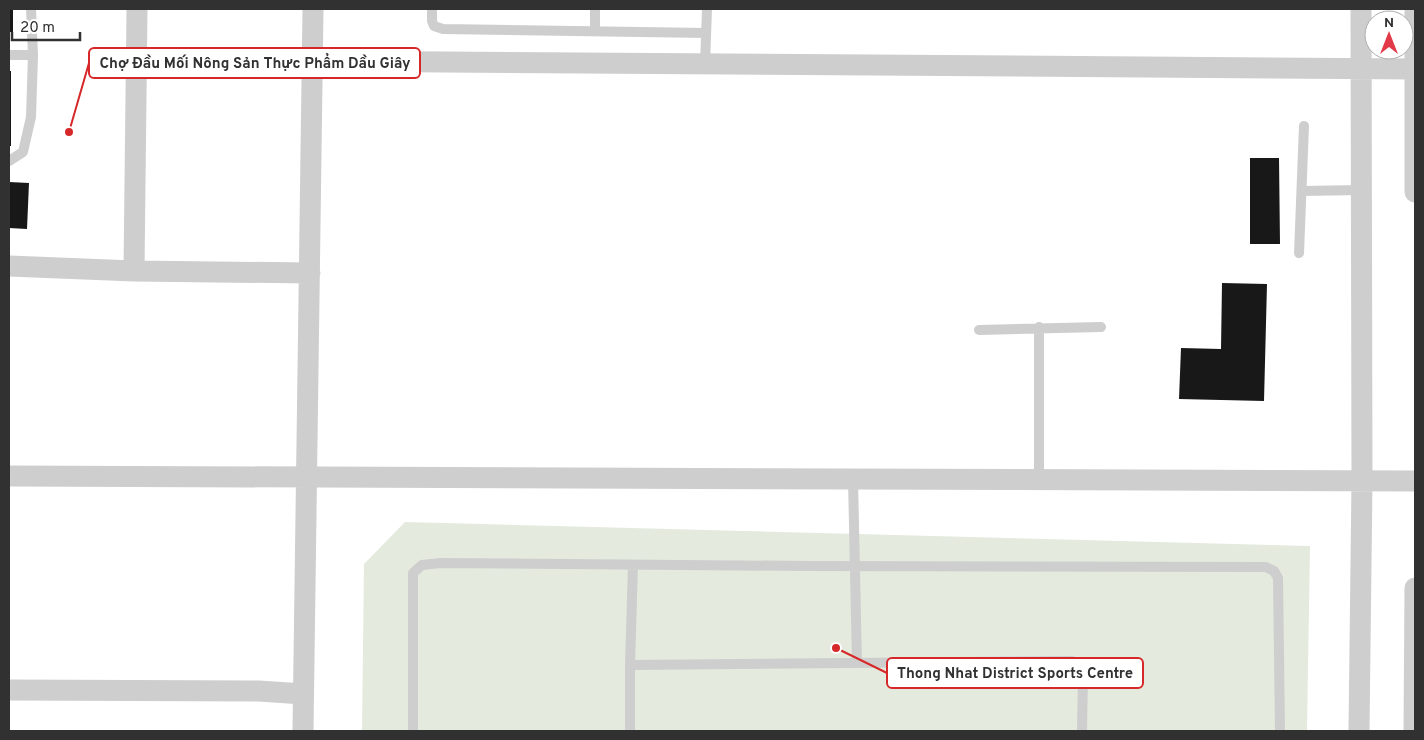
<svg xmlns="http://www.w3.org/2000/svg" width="1424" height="740" viewBox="0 0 1424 740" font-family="Overpass,sans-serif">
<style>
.green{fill:#e4eadd}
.building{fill:#181818}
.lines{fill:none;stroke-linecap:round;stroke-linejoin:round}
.lane{stroke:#cecece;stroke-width:10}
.street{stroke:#cecece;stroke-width:21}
.leader{fill:none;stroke:#d62828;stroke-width:2}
.callout-dot{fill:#d62828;stroke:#fff;stroke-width:2}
.callout{fill:#fff;stroke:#d62828;stroke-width:2}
.callout-label{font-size:15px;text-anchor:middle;font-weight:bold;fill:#313131}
</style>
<rect width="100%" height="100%" fill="#fff"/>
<path class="green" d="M 405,522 L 1310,546 L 1307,731 L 362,731 L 364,564 Z"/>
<path class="building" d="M 9,9 L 13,9 L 13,32 L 9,32 Z
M 9,71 L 11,71 L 11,146 L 9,146 Z
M 1250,158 L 1279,158 L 1280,244 L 1250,244 Z
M 9,182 L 29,183 L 27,229 L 9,228 Z
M 1222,283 L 1267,284 L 1264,401 L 1179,399 L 1181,348 L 1221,349 Z"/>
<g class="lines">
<path class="lane" d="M 432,9 L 432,21 L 434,26 L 443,29 L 706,33
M 595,31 L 595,9
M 9,55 L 33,55
M 705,64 L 707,9
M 9,161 L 23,152 L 31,117 L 33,55 L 31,9
M 1302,191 L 1361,190
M 1299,253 L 1304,126
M 1039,327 L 1039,479
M 979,330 L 1101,327
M 853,479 L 857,663
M 630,665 L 1072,661 L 1079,666 L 1083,676 L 1082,731
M 413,731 L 413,573 L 422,565 L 440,563 L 810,566 L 1266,567 L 1274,571 L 1278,578 L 1280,731
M 630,731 L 630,665 L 633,565"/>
<path class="street" d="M 1415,9 L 1415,192
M 313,61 L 1415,69
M 9,266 L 134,271 L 310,273
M 134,271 L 137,9
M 9,476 L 1415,481
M 9,690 L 259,691 L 303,694
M 303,731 L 313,9
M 1359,731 L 1362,480 L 1361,9
M 1414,731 L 1415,588"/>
</g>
<path class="leader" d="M69 132L89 63M836 648L887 673"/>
<g class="callout-dot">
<circle cx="69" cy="132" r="5"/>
<circle cx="836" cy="648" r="5"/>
</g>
<g class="callout">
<rect x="89" y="48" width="331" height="30" rx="5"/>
<rect x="887" y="658" width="256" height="30" rx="5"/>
</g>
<g class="callout-label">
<text x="255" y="68">Chợ Đầu Mối Nông Sản Thực Phẩm Dầu Giây</text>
<text x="1015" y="678">Thong Nhat District Sports Centre</text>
</g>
<rect width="1424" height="740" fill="none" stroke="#313131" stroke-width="20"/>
<g transform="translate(1389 35)"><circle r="24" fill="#ffffff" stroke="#adadad"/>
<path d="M0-4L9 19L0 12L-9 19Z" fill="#e23949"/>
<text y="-8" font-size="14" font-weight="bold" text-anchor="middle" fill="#313131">N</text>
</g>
<path d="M12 32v8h68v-8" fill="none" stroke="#313131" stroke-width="2.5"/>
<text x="20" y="32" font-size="15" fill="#313131" stroke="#ffffff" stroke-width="4" paint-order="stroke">20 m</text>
</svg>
